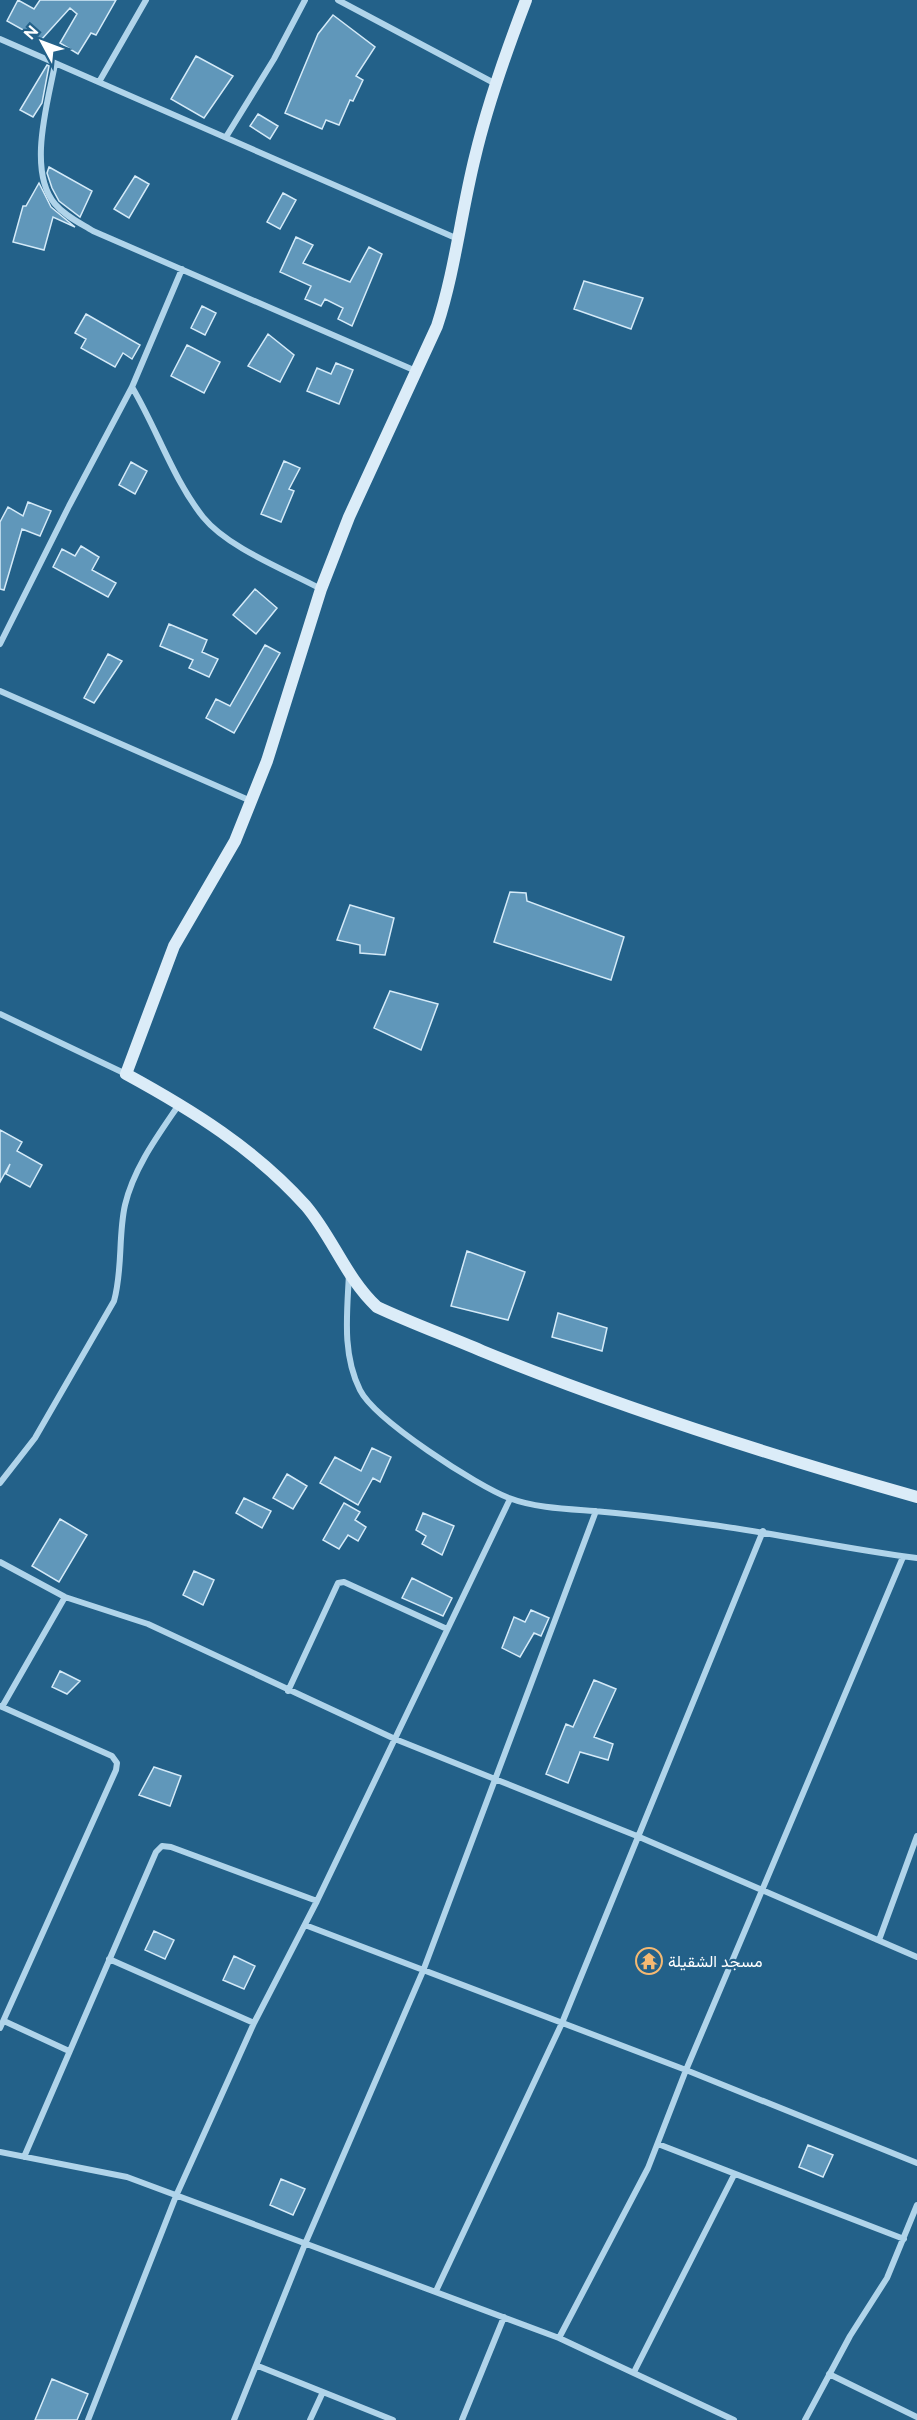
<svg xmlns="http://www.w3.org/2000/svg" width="917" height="2420" viewBox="0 0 917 2420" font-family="Raleway,Vazirmatn,sans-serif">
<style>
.building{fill:#6097ba;stroke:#d4eaf8;stroke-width:1.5}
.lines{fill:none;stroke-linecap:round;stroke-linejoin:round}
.street{stroke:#b0d4ea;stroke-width:6}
.secondary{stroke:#dbecf8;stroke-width:12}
.labels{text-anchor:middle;stroke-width:4.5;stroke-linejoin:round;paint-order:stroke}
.poi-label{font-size:16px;fill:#fff;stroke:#236189;text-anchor:start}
</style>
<rect width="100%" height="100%" fill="#236189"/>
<path class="building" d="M 18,0 L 34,9 L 40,0 L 116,0 L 96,35 L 91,33 L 78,54 L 60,43 L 77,14 L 70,8 L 41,40 L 7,21 Z
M 333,15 L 375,47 L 356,76 L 363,80 L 353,101 L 350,100 L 339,125 L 326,120 L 322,129 L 285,113 L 318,34 Z
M 196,56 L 233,76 L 204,118 L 171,99 Z
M 47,65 L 49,66 L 42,103 L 33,117 L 20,110 Z
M 258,114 L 278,126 L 270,139 L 250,126 Z
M 49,167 L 92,191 L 80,217 L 59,201 L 52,188 L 47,173 Z
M 135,176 L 149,184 L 129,218 L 114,209 Z
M 39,183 L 51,207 L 75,227 L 53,217 L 44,250 L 13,242 L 23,206 L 26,206 Z
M 283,193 L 296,200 L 280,229 L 267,222 Z
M 296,237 L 313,245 L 303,263 L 350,282 L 369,247 L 382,254 L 352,326 L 338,319 L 343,308 L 325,299 L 321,306 L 305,299 L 311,286 L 280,272 Z
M 584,281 L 643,298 L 631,329 L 574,309 Z
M 202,306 L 216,313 L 205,335 L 191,328 Z
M 86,314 L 140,345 L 132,359 L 123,353 L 115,367 L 81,348 L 86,339 L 75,333 Z
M 268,334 L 294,355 L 280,382 L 248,366 Z
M 187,345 L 220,362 L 204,393 L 171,376 Z
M 336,363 L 353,370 L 339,404 L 307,391 L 317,368 L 331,374 Z
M 284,461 L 300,468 L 289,489 L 294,491 L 281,522 L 261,514 Z
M 131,462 L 147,471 L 135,494 L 119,485 Z
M 28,502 L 51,511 L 40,536 L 22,529 L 4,590 L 0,589 L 0,522 L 8,507 L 23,516 Z
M 81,546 L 99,557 L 92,570 L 116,583 L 108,597 L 53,567 L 62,549 L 75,556 Z
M 255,589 L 277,608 L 256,634 L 233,615 Z
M 169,624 L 207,640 L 202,652 L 218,659 L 209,677 L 189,668 L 193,660 L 160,646 Z
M 265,645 L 280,653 L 234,733 L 206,718 L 216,699 L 230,706 Z
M 108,654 L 122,661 L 94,703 L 84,698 Z
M 510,892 L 526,893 L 527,901 L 624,937 L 611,980 L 494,942 Z
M 350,905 L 394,918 L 385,955 L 360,953 L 360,945 L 337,940 Z
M 390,991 L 438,1004 L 421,1050 L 374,1028 Z
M 0,1130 L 22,1142 L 17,1151 L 42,1165 L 30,1187 L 6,1174 L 10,1164 L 0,1182 Z
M 467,1251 L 525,1272 L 508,1320 L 451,1306 Z
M 558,1313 L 607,1328 L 602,1351 L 552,1337 Z
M 372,1448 L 391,1457 L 380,1482 L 373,1478 L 358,1505 L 320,1483 L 335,1457 L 361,1471 Z
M 287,1474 L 307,1486 L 293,1509 L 273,1498 Z
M 244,1498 L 271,1511 L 262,1528 L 236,1513 Z
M 344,1503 L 360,1512 L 355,1520 L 366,1527 L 358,1541 L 348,1535 L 339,1549 L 323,1540 Z
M 423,1513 L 454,1526 L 442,1555 L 422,1544 L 426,1536 L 416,1530 Z
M 60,1519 L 87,1535 L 59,1582 L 32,1566 Z
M 194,1571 L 214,1580 L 203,1605 L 183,1595 Z
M 412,1578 L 452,1598 L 443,1616 L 402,1598 Z
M 531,1610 L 549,1618 L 541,1636 L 534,1633 L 520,1657 L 502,1648 L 514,1617 L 525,1622 Z
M 60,1671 L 80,1681 L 67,1694 L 52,1687 Z
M 594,1680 L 616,1689 L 594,1737 L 613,1744 L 608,1760 L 580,1752 L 568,1783 L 546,1774 L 566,1724 L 573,1727 Z
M 154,1767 L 181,1776 L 170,1806 L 139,1795 Z
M 154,1931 L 174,1940 L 165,1959 L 145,1950 Z
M 234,1956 L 255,1966 L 244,1989 L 223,1980 Z
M 808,2145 L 833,2155 L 823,2177 L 799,2167 Z
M 281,2179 L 305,2189 L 293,2215 L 270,2205 Z
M 52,2379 L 88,2394 L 77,2420 L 35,2420 Z"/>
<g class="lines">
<path class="street" d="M 338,0 L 494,83
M 0,39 L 458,239
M 55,64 C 48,102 27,171 55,204 C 65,216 80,223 93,231 L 416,371
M 99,82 L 146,0
M 226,137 L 274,59 L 305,0
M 132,387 C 157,429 173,479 203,517 C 228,548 286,570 321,589
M 0,644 L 69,506 L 132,387 L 182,269
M 0,691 L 251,801
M 0,1014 L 126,1074
M 349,1274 C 347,1314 342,1354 360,1390 C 375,1420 477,1486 509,1498 C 535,1508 567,1509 594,1511 C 629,1514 663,1518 698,1523 C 771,1532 844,1549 917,1558
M 0,1483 L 35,1438 L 114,1301 C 123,1269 118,1236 125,1205 C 134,1167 159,1134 180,1103
M 0,1562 L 65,1597 L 148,1624 L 395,1739 L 637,1836 L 917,1957
M 288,1691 L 338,1583 L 344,1582 L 447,1629
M 0,1706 L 112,1756 L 117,1763 L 116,1770 L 0,2028
M 2,1707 L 65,1597
M 305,1925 L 686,2070 L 917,2163
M 879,1940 L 917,1836
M 109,1959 L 254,2023
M 4,2021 L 69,2051
M 658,2144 L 904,2239
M 0,2152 L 127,2177 L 559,2338 L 734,2420
M 24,2157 L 156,1852 L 162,1846 L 171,1847 L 317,1901
M 436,2291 L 562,2023 L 763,1531
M 559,2338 L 648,2168 L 686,2070 L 903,1557
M 258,2366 L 393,2420
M 634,2372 L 734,2175
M 829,2374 L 917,2417
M 88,2420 L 176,2196 L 254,2023 L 317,1901 L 510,1499
M 234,2420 L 305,2244 L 423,1971 L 596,1511
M 310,2420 L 322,2394
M 462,2420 L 504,2317
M 805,2420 L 850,2336 L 887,2278 L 917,2205"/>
<path class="secondary" d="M 526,0 C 506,52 488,102 475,157 C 461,213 455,271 437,326 L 349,517 L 321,589 L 267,761 L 235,841 L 174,946 L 126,1074 C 192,1110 255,1149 306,1206 C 333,1238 346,1278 377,1307 C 411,1323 447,1336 482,1351 C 624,1409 769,1455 917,1497"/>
</g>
<defs>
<symbol id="temple-ring" viewBox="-11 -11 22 22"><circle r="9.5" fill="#236189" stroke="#f5b972" stroke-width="1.5"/><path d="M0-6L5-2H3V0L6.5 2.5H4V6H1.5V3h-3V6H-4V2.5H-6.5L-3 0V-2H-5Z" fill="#f5b972"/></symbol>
</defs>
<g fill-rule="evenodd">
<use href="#temple-ring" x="634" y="1946" width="30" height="30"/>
</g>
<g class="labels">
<g class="poi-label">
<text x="668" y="1967">مسجد الشقيلة</text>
</g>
</g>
<g transform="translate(42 42) rotate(311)" stroke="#236189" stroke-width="4.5" paint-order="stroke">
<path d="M0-4.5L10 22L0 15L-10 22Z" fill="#ffffff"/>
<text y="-9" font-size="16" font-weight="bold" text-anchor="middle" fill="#ffffff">N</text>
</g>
</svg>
